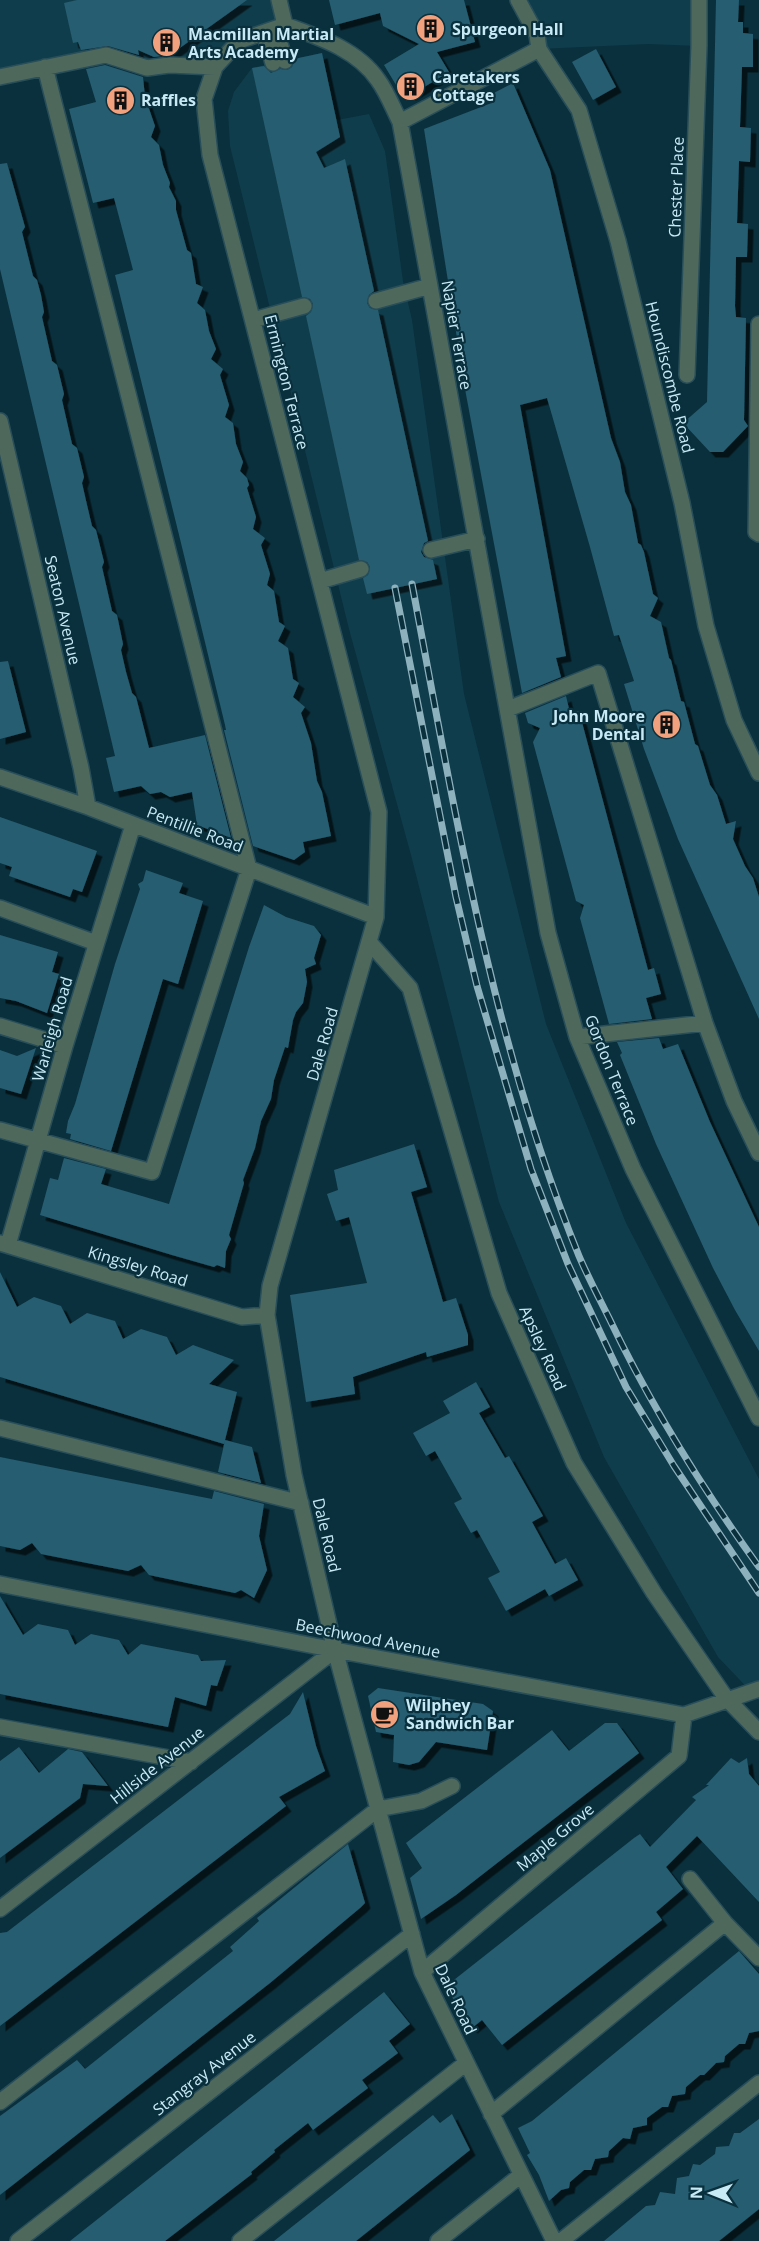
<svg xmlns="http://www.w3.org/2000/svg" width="759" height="2241" viewBox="0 0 759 2241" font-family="'Open Sans',sans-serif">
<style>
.built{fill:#103d4b}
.building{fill:#255d71;filter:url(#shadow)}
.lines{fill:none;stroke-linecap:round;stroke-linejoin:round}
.minor-casing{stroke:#284e5a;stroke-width:18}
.minor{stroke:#4f685c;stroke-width:15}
.rail-casing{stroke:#8eb1be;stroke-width:7}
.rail{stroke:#09303c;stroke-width:4.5;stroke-dasharray:14;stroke-linecap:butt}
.labels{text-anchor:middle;stroke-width:4.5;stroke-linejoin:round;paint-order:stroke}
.poi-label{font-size:16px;font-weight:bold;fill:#c8eaf7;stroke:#09303c;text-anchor:start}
.street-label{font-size:16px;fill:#c8eaf7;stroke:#09303c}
</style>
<defs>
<filter id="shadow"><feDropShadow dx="5.5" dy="5.5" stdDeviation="0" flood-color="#0009"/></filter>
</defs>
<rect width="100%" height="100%" fill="#09303c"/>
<path class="built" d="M 0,0 L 278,0 L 285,25 L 236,44 L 215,67 L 169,65 L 106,55 L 0,77 Z
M 518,0 L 699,0 L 699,46 L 648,44 L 539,49 Z
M 322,53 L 337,120 L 369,114 L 385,151 L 403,281 L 412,320 L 464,694 L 546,1024 L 626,1223 L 759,1479 L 759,1700 L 718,1657 L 604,1457 L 499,1202 L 411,855 L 349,629 L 230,146 L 228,111 L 234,92 L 252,68 Z"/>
<path class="building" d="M 77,0 L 247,0 L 170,55 L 154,57 L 138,50 L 139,55 L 108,46 L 81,50 L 78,42 L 73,43 L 64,3 Z
M 329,0 L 464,0 L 475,42 L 437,52 L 449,72 L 411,95 L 402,95 L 384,65 L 419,44 L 383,26 L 380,13 L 335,25 Z
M 716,0 L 739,0 L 738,22 L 743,22 L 743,33 L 753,34 L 753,67 L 742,67 L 740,127 L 751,128 L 750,162 L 739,161 L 737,223 L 748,224 L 747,257 L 736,257 L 735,306 L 736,317 L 746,318 L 744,420 L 748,426 L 723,452 L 710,452 L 683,423 L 707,402 Z
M 596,49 L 616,87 L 593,100 L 572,62 Z
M 322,53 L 340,137 L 316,152 L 324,168 L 345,159 L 374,291 L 369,295 L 367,303 L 370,308 L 378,310 L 428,541 L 424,543 L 421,552 L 424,557 L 433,560 L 437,579 L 367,594 L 363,578 L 368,575 L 370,567 L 367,562 L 359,560 L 306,316 L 311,312 L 313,304 L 310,299 L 302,297 L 252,68 L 264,66 L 271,73 L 280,69 L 287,70 L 292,67 L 294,59 Z
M 105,65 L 143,77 L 145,97 L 155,126 L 151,137 L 159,145 L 163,165 L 170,183 L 169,187 L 176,201 L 176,210 L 187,250 L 191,253 L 196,284 L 203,287 L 197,303 L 205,310 L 209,331 L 216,349 L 211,359 L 223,369 L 220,375 L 229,405 L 225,417 L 233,423 L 236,444 L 243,462 L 240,471 L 247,478 L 249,485 L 247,488 L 256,517 L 253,529 L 265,538 L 261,545 L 270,574 L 267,585 L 274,591 L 279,622 L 285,626 L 278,641 L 288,648 L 293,679 L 299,683 L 293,697 L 305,707 L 301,713 L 311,743 L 317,781 L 322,792 L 331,836 L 303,842 L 305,852 L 294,860 L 253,846 L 224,730 L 226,730 L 225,725 L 181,543 L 115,275 L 133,270 L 114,198 L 93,203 L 69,109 L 96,102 L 86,69 Z
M 513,83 L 550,170 L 611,438 L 620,462 L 625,492 L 631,505 L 638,543 L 641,545 L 644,552 L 653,594 L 658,598 L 650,616 L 661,622 L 669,658 L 671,660 L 681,701 L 684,702 L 695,744 L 698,746 L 710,785 L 717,795 L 726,824 L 736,821 L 733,839 L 745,866 L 753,878 L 759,897 L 759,1019 L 678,839 L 644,749 L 624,684 L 634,681 L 619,635 L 614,636 L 590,547 L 547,398 L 520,405 L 566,656 L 556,658 L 561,677 L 522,693 L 465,389 L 424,129 L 494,102 L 492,94 Z
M 7,163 L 25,227 L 22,232 L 33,276 L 37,280 L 41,295 L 44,312 L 42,317 L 52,361 L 57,365 L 64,394 L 62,400 L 72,444 L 77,448 L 84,477 L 82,483 L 87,505 L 92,526 L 96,530 L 104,562 L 102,567 L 112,611 L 117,615 L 123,644 L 121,650 L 126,672 L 132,693 L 136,697 L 149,748 L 205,735 L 231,838 L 197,825 L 192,792 L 170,797 L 161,792 L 150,794 L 141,786 L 114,792 L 106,758 L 115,756 L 0,269 L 0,164 Z
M 8,661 L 26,732 L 0,739 L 0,662 Z
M 566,696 L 570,713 L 579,711 L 648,970 L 654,968 L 661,994 L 646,998 L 652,1019 L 609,1024 L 580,918 L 584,905 L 576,901 L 533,742 L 540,728 L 528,723 L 525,713 Z
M 0,817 L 97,851 L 82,892 L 73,889 L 70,897 L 9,876 L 12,867 L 0,863 Z
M 146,870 L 183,883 L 179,893 L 203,901 L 178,984 L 163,979 L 111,1151 L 70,1139 L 71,1134 L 66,1133 L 68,1121 L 75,1104 L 115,964 L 140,889 L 138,884 L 143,881 Z
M 264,905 L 286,917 L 314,926 L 321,935 L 314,958 L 316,964 L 305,969 L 307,982 L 303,1003 L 296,1012 L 293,1020 L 288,1048 L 285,1047 L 274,1080 L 271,1099 L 261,1121 L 255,1148 L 243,1180 L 244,1183 L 229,1235 L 231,1239 L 226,1251 L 225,1268 L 217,1265 L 214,1267 L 172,1255 L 40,1215 L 50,1178 L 58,1180 L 64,1158 L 106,1169 L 101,1184 L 169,1204 L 249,947 Z
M 0,935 L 58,952 L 52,972 L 59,974 L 47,1013 L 16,1001 L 0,998 Z
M 659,1038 L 663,1049 L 678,1044 L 710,1122 L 759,1227 L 759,1351 L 735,1310 L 713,1268 L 656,1144 L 620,1055 L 622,1053 L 617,1042 Z
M 36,1048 L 21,1094 L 0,1088 L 0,1050 L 17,1056 Z
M 414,1144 L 427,1187 L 411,1192 L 443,1302 L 456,1298 L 468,1335 L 468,1345 L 427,1357 L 426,1352 L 353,1377 L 355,1394 L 306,1402 L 290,1295 L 367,1283 L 349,1217 L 336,1221 L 327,1194 L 338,1190 L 334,1170 Z
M 0,1272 L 17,1307 L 34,1297 L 61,1306 L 70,1324 L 87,1313 L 115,1321 L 123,1339 L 141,1329 L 167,1337 L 176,1355 L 193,1345 L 234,1360 L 209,1384 L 237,1392 L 224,1444 L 0,1377 Z
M 476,1382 L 490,1407 L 479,1413 L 505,1458 L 509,1456 L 543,1516 L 532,1522 L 555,1564 L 566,1558 L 578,1580 L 549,1596 L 545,1589 L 506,1611 L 488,1578 L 500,1572 L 477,1530 L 471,1533 L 454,1503 L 462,1499 L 435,1451 L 426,1456 L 413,1433 L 450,1413 L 443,1401 Z
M 225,1440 L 252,1447 L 261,1483 L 218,1472 Z
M 0,1457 L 212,1499 L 214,1491 L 264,1504 L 259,1536 L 267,1570 L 254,1598 L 241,1590 L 235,1593 L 149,1575 L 141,1565 L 128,1571 L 41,1554 L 32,1543 L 20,1550 L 0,1546 Z
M 0,1596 L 23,1635 L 38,1624 L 68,1630 L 75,1645 L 91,1634 L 119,1640 L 128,1655 L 141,1644 L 198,1655 L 201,1661 L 226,1660 L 217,1686 L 211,1685 L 206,1706 L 175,1697 L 168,1727 L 0,1694 Z
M 378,1688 L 483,1704 L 493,1711 L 487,1750 L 436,1742 L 419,1762 L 409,1765 L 393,1762 L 394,1735 L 376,1732 L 368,1696 Z
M 303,1692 L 316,1746 L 325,1771 L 279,1797 L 286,1806 L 0,2026 L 0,1933 L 7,1932 L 290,1714 Z
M 605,1723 L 617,1723 L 639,1753 L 456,1895 L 421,1919 L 410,1878 L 422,1868 L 406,1843 L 552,1730 L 569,1751 Z
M 19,1747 L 39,1773 L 68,1749 L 82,1752 L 108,1786 L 83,1784 L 80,1798 L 0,1858 L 0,1761 Z
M 731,1758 L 739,1763 L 747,1758 L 749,1774 L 759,1786 L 759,1902 L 697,1836 L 666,1867 L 683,1889 L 656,1912 L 662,1920 L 502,2045 L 482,2020 L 472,2028 L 453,2004 L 456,2003 L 445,1987 L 634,1838 L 640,1834 L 650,1847 L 696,1800 L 692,1797 L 709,1785 L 706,1785 Z
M 348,1844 L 365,1903 L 360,1908 L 270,1983 L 0,2195 L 0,2116 L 77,2060 L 85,2069 L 233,1951 L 230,1947 L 259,1921 L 257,1918 Z
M 739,1951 L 759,1974 L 759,2031 L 749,2033 L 745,2044 L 739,2044 L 725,2056 L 724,2062 L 716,2063 L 704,2075 L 700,2075 L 686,2087 L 685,2094 L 672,2096 L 668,2107 L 662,2107 L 647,2118 L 647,2125 L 633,2128 L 630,2139 L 623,2138 L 609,2151 L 608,2157 L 595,2159 L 591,2170 L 584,2170 L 570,2182 L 569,2188 L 561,2190 L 549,2201 L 539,2175 L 527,2155 L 530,2153 L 518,2128 L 532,2121 Z
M 384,1992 L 410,2024 L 389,2041 L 398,2053 L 362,2080 L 368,2088 L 313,2130 L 308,2123 L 274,2150 L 275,2152 L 251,2172 L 252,2174 L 165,2241 L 70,2241 Z
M 452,2114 L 470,2150 L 356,2241 L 274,2241 L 433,2115 L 440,2123 Z
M 759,2119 L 759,2209 L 719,2241 L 604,2241 L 646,2206 L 655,2205 L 660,2192 L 675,2194 L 677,2178 L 689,2176 L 693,2164 L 700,2165 L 715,2154 L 716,2147 L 729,2146 L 734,2133 L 740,2133 Z"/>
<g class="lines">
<defs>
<path id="minor" d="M 279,0 L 285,25
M 518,0 L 537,35 L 539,49 L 579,110 L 618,241 L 682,503 L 706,626 L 734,720 L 759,773
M 285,25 L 239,41 L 215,67 L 204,99 L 210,155 L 379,812 L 376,917 L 270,1286 L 267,1315 L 294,1475 L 335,1650 L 422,1972 L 554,2241
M 285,25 C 318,37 357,49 378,80 C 387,92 393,108 400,122 L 548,933 L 577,1037 L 633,1169 L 759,1418
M 276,29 L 285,61
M 264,33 L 273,63
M 0,77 L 106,55 L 147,68 L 169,65 L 215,67
M 400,122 L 539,49
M 376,301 L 430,286
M 253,320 L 304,306
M 759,324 L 756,532 L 759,534
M 687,375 L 699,46 L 699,0
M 0,421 L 81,768 L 88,807
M 431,550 L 477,539
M 320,581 L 361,569
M 508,709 L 598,673 L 705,1023 L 734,1101 L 759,1153
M 0,777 L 88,807 L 376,917
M 0,908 L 96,943
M 370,943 L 410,988 L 499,1293 L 574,1463 L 654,1593 L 726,1698 L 759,1732
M 0,1026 L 65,1046
M 577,1037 L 705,1023
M 0,1130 L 152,1172 L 249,869 L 45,67
M 0,1243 L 242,1317 L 267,1315
M 8,1245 L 65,1046 L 133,825
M 0,1428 L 301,1503
M 0,1584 L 335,1650 L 684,1715 L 759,1689
M 0,1727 L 191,1762
M 690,1879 L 725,1923 L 759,1958
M 0,1909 L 335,1650
M 422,1972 L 679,1756 L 684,1715
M 0,2102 L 378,1809 L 421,1801 L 452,1786
M 491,2114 L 725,1923
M 18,2241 L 412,1934
M 240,2241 L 466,2063
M 438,2241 L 521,2175
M 561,2241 L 759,2083"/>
</defs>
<use href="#minor" class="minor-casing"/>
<use href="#minor" class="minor"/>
<defs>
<path id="rail" d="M 412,584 C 455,811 492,1042 579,1256 C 588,1277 599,1298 609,1318 C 651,1406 702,1488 759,1567
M 395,588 L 456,897 L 477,986 L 531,1169 L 568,1264 L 626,1387 L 674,1466 L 759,1593"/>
</defs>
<use href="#rail" class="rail-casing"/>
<use href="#rail" class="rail"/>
</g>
<defs>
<symbol id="building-disc" viewBox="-11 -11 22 22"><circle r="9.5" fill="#f2a17e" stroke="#09303c"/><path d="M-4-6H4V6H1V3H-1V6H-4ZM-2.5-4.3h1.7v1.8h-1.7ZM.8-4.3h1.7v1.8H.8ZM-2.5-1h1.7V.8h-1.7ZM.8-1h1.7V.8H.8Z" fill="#111"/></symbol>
<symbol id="cafe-disc" viewBox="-11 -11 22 22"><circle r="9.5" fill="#f2a17e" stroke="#09303c"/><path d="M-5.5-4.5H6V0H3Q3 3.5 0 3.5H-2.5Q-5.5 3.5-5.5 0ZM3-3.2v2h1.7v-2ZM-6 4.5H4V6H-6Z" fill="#111"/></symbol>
</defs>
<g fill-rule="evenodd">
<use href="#building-disc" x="414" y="12" width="33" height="33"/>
<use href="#building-disc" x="150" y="26" width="33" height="33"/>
<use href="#building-disc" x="394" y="70" width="33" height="33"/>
<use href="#building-disc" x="104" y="84" width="33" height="33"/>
<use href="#building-disc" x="650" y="708" width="33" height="33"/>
<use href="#cafe-disc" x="368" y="1698" width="33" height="33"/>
</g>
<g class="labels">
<g class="poi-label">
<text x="452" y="35">Spurgeon Hall</text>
<text x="188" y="40">Macmillan Martial<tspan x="188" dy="18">Arts Academy</tspan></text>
<text x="432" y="83">Caretakers<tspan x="432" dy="18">Cottage</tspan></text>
<text x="141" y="106">Raffles</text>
<text x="645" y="722" text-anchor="end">John Moore<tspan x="645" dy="18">Dental</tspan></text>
<text x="406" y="1711">Wilphey<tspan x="406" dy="18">Sandwich Bar</tspan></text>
</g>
<g class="street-label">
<text transform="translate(676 187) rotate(-88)" y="6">Chester Place</text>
<text transform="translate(457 335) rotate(80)" y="6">Napier Terrace</text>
<text transform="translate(670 377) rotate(76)" y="6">Houndiscombe Road</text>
<text transform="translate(287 382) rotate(76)" y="6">Ermington Terrace</text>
<text transform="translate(63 610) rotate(77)" y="6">Seaton Avenue</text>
<text transform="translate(195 829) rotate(21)" y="6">Pentillie Road</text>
<text transform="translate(52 1029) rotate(-74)" y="6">Warleigh Road</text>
<text transform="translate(322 1044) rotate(-74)" y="6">Dale Road</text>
<text transform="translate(612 1070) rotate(68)" y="6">Gordon Terrace</text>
<text transform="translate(138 1266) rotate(17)" y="6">Kingsley Road</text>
<text transform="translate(543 1348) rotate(66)" y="6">Apsley Road</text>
<text transform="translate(327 1535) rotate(77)" y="6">Dale Road</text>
<text transform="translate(368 1638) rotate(11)" y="6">Beechwood Avenue</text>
<text transform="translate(157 1765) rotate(-38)" y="6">Hillside Avenue</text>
<text transform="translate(555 1837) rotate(-40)" y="6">Maple Grove</text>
<text transform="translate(456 1999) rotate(65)" y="6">Dale Road</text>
<text transform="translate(204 2073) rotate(-38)" y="6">Stangray Avenue</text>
</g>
</g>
<g transform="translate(711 2193) rotate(271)" stroke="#09303c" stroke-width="4.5" paint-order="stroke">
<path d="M0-4.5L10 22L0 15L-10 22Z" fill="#c8eaf7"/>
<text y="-9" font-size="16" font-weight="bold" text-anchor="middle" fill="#c8eaf7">N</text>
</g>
</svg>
